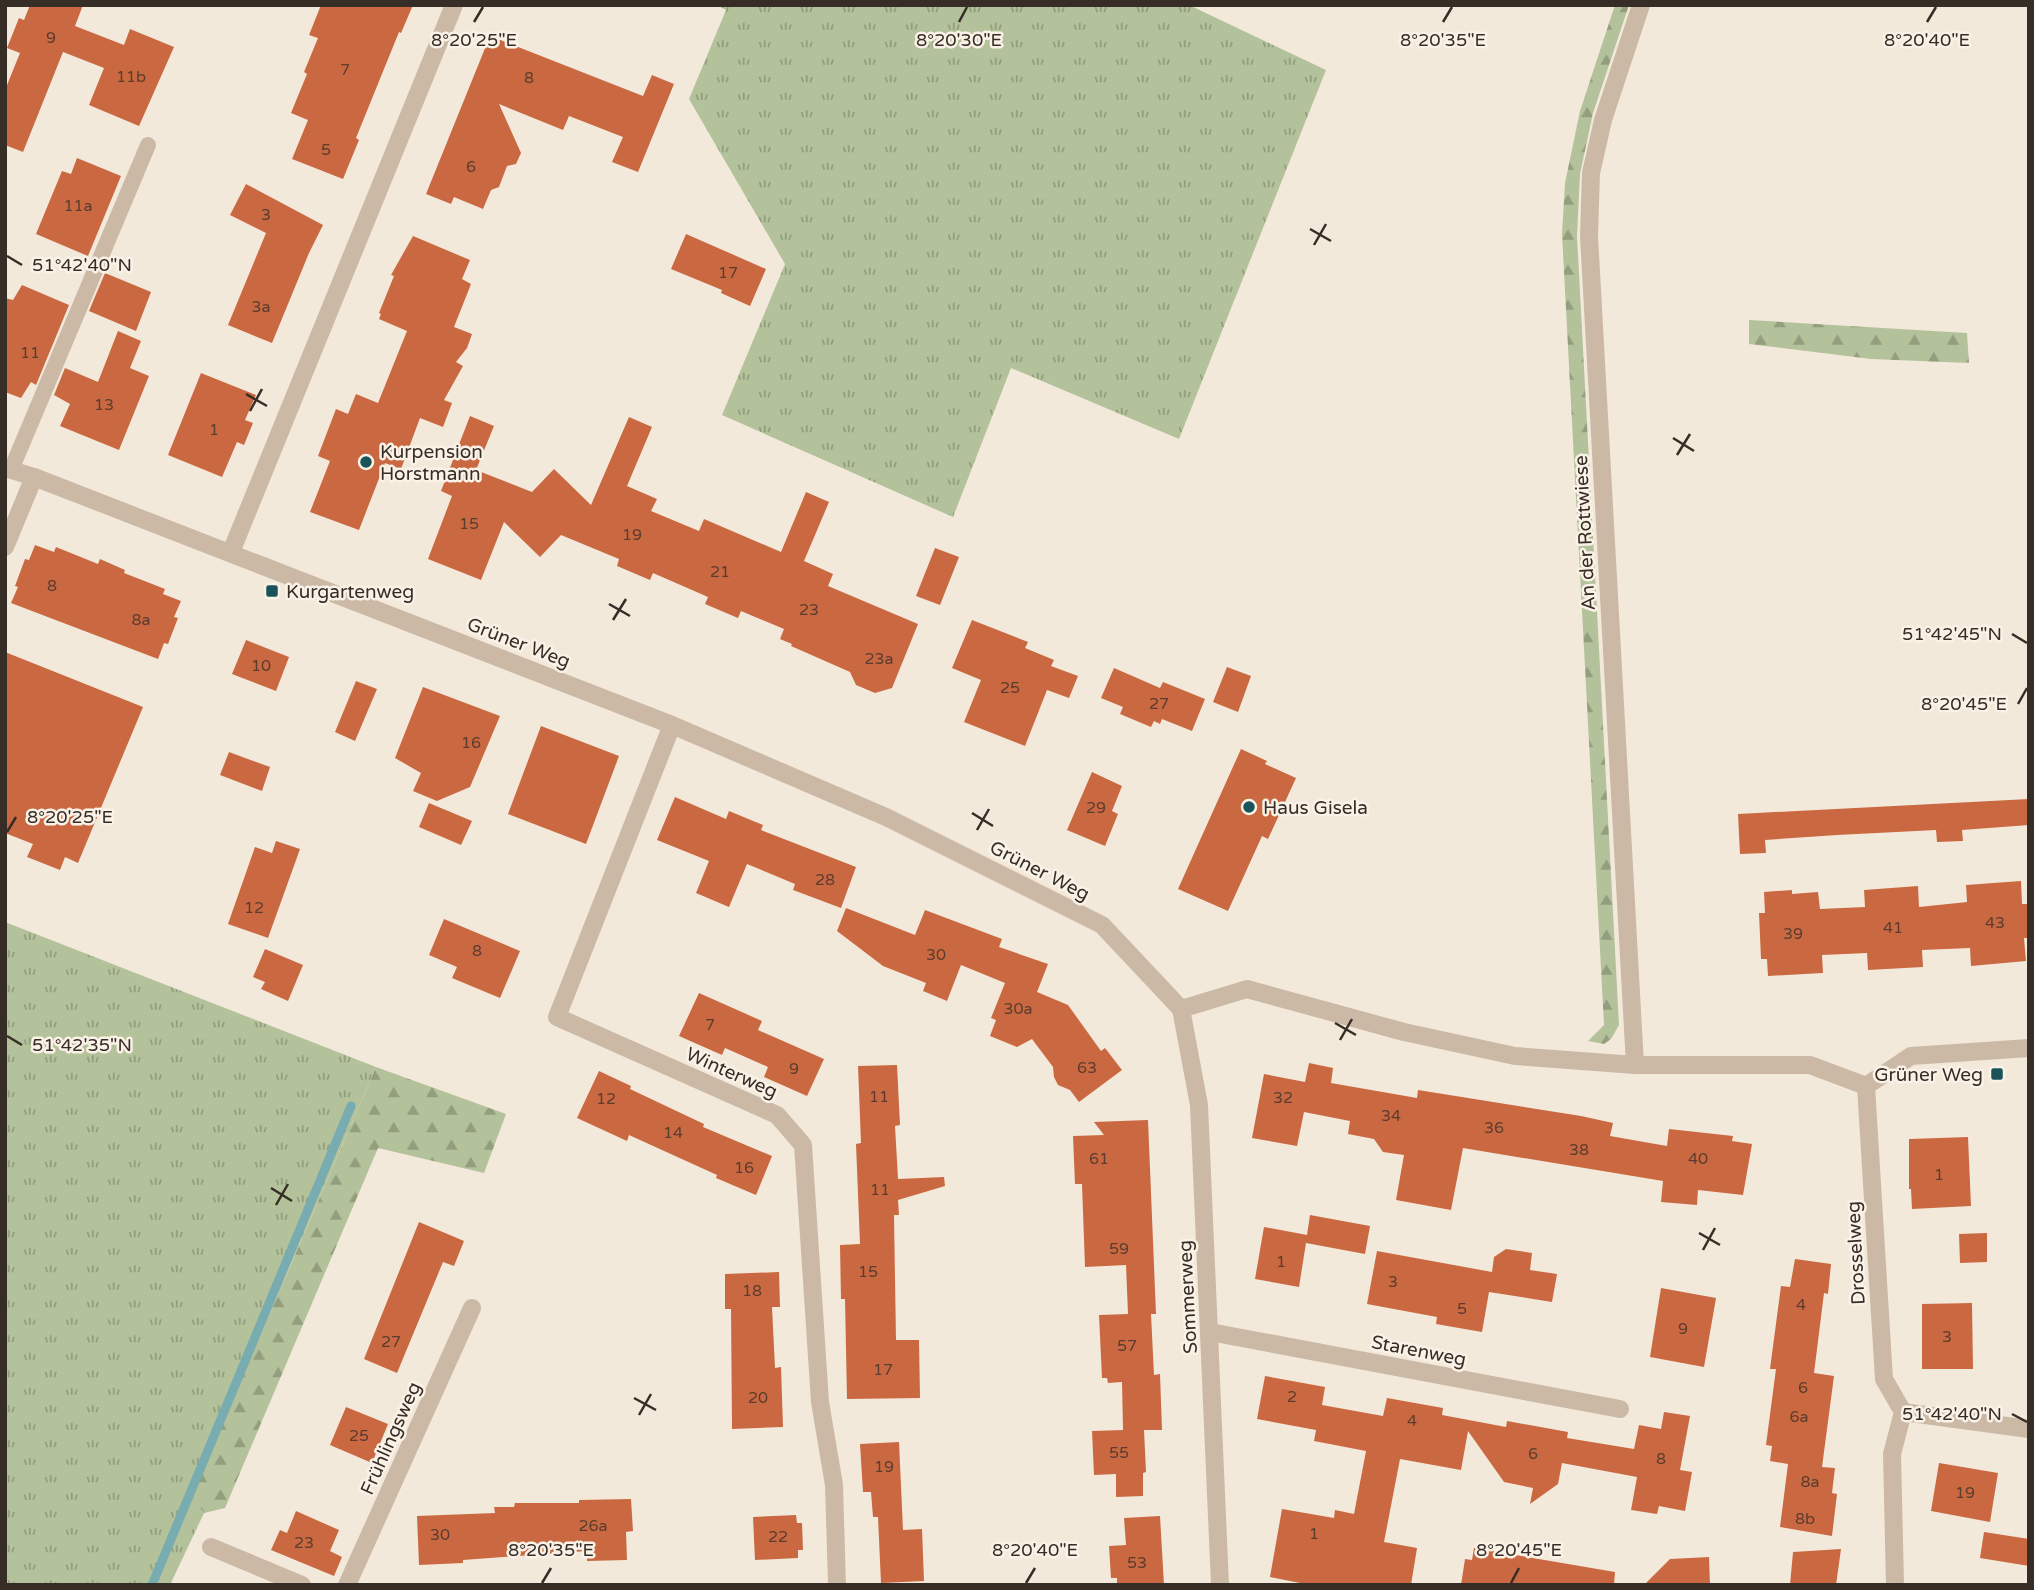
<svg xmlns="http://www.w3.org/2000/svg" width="2034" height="1590" font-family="'Varela Round',sans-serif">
	<defs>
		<pattern id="grass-tufts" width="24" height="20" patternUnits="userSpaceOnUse" patternTransform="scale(1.75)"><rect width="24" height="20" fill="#b3c29a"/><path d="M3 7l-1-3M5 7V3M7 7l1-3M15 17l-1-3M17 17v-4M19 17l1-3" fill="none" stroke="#929e7e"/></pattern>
		<pattern id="forest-firs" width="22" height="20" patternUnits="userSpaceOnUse" patternTransform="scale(1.75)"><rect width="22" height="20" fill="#b3c29a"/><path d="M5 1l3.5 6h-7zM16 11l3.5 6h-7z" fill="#929e7e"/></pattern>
	</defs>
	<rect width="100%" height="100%" fill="#f3e9db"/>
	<g fill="url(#grass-tufts)">
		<polygon points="717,5 1189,5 1326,70 1179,439 1011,368 953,517 722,415 785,264 689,99 726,10"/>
		<polygon points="5,922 376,1067 191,1495 204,1513 170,1585 5,1585"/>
	</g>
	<g fill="url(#forest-firs)">
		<polygon points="1615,5 1629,5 1593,113 1580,174 1577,236 1619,1025 1611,1039 1604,1044 1588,1041 1604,1025 1562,234 1565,183 1580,111"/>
		<polygon points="1749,320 1967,333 1969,363 1871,359 1749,344"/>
		<polygon points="376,1067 506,1114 484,1173 378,1148 225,1508 204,1513 191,1496"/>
	</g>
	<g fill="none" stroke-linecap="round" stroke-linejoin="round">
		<polyline stroke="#79acb1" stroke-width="9" points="152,1585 351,1106"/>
	</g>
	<g fill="#ca6941">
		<polygon points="30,5 83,5 75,26 124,45 130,29 174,47 139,126 89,105 104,68 63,52 23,152 5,145 5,90 20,53 7,48 19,18 24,20"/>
		<polygon points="321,5 413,5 401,33 399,32 356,138 359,140 343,179 292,159 308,120 291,113 307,74 304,72 318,38 309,35"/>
		<polygon points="490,36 643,96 652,75 674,84 638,172 612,162 623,137 569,116 563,130 499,104 521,153 516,164 507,166 499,187 491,190 483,209 454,197 451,204 426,194"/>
		<polygon points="77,158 121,176 88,256 36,234 62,171 71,174"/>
		<polygon points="246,184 323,225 309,253 272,343 228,325 266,233 230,215"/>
		<polygon points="686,234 766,269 750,306 721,293 722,290 671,269"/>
		<polygon points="413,236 470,260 462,279 471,284 454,327 472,334 467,348 456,362 463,366 444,400 452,403 443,427 420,418 401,469 385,463 359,530 310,512 330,461 318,456 336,409 348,414 356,394 378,403 407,331 379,319 381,314 379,313 394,276 391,275"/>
		<polygon points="105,273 151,292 136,331 89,311"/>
		<polygon points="22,285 69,305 36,385 31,382 21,398 5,392 5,298 13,300"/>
		<polygon points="118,331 141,341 130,368 149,376 119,450 60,426 70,404 54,395 65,368 98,382"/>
		<polygon points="201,373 256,395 245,420 253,423 244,445 237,442 222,477 168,455"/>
		<polygon points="470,416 494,426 476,470 532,492 554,469 591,505 629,417 652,427 627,486 657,499 651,511 699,531 704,519 781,552 806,492 829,502 804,561 833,574 828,586 918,624 892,688 875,693 856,685 850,672 791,646 792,644 780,639 784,629 741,611 738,618 705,604 708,597 653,573 650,580 617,566 619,559 561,535 540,557 504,522 481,580 428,559 452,496 441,491"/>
		<polygon points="35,545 54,552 56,547 98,564 100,559 125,570 124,573 165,589 163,594 181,601 174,617 178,618 168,644 164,643 158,659 11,603 18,587 15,586 25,559 29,560"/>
		<polygon points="935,548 959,557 940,605 916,596"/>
		<polygon points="972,620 1028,642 1025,648 1054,660 1051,666 1078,676 1069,698 1047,690 1025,746 964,722 981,680 952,668"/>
		<polygon points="246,640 289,657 276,691 232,674"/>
		<polygon points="5,652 143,707 78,863 65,857 60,870 27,857 33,844 5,833"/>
		<polygon points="1227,667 1251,676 1238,712 1213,702"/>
		<polygon points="1114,668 1160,688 1163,682 1205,699 1192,731 1162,719 1160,724 1154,721 1151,727 1120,714 1123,707 1101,698"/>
		<polygon points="356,681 377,689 355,741 335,732"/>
		<polygon points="423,687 500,716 470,787 437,801 413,791 421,773 395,758"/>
		<polygon points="541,726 619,756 586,844 508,814"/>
		<polygon points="1241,749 1267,761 1265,764 1296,778 1268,839 1262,836 1228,911 1178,889"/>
		<polygon points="229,752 270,767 262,791 220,775"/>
		<polygon points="1092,772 1122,786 1112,811 1118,814 1105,846 1067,830"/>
		<polygon points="675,797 726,819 729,811 763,825 761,830 856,867 841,908 793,890 795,884 747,864 729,907 696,893 709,861 657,840"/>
		<polygon points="2029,799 2029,825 1962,830 1963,841 1937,842 1936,830 1837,835 1765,840 1766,853 1740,854 1738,814"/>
		<polygon points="429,803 472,821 461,845 419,827"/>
		<polygon points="276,841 300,849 268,938 228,924 255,847 272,853"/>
		<polygon points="2021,881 2022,904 2029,904 2029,938 2024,938 2026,961 1971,966 1970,948 1922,950 1923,967 1868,970 1867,953 1822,955 1823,973 1768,976 1767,959 1761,959 1759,913 1765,913 1764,892 1792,890 1792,894 1818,892 1820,909 1865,907 1864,890 1918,886 1919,907 1967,902 1966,885"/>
		<polygon points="846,908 915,935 925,910 1002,939 999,947 1048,964 1037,992 1068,1005 1101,1051 1105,1048 1122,1070 1079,1102 1070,1090 1058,1085 1054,1077 1053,1067 1032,1039 1017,1047 990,1036 996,1020 991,1018 1005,983 961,965 947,1001 923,991 926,983 883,966 837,931"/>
		<polygon points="444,919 520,951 500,998 452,978 457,967 429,955"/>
		<polygon points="265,949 303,965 288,1001 261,989 265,982 253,977"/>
		<polygon points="699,993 762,1021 758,1030 824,1059 807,1096 764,1077 768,1067 725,1048 722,1055 679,1036"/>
		<polygon points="1309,1063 1333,1068 1331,1083 1417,1098 1418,1090 1581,1116 1613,1123 1610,1136 1667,1146 1669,1129 1733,1136 1732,1141 1752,1144 1743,1195 1698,1190 1697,1205 1661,1202 1663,1181 1463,1148 1451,1210 1396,1200 1404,1155 1383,1152 1374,1139 1348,1134 1350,1121 1304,1112 1297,1146 1252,1138 1264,1074 1305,1082"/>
		<polygon points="897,1065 900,1125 895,1126 898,1179 944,1177 945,1186 898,1200 899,1215 894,1215 896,1340 919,1340 920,1398 847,1399 845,1299 841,1299 840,1245 860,1244 856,1144 861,1143 858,1066"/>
		<polygon points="599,1071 631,1086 630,1089 704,1124 703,1127 772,1156 756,1195 716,1178 717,1175 629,1135 627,1141 577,1118"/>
		<polygon points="1148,1120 1156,1314 1151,1314 1154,1375 1160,1374 1162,1430 1144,1430 1146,1472 1143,1473 1143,1496 1116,1497 1116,1474 1094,1475 1092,1431 1123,1430 1122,1382 1108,1383 1107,1378 1102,1378 1099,1315 1128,1314 1126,1265 1085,1267 1082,1184 1075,1184 1073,1136 1104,1135 1094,1122"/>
		<polygon points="1968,1137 1971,1206 1912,1209 1911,1189 1909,1189 1909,1139"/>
		<polygon points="1310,1215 1370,1226 1365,1254 1306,1243 1299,1287 1255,1279 1264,1227 1307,1235"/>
		<polygon points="419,1222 464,1241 454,1266 443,1262 397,1373 364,1359"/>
		<polygon points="1987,1233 1987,1262 1960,1263 1959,1234"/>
		<polygon points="1506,1249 1532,1253 1530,1270 1557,1274 1552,1302 1489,1292 1482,1332 1436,1324 1437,1317 1367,1304 1377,1251 1492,1272 1494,1257"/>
		<polygon points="1795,1259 1831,1264 1828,1294 1824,1293 1814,1373 1834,1376 1822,1467 1835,1468 1832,1493 1837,1494 1832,1536 1780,1527 1788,1464 1770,1461 1772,1446 1766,1445 1776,1369 1770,1369 1781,1286 1790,1287"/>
		<polygon points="779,1272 780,1307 772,1307 775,1368 781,1367 783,1427 732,1429 731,1309 725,1309 725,1274"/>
		<polygon points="1661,1288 1716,1298 1704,1367 1650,1357"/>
		<polygon points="1972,1303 1973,1369 1922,1369 1922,1304"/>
		<polygon points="1265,1376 1325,1387 1322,1405 1383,1416 1387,1398 1443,1408 1442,1415 1506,1427 1507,1421 1568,1432 1567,1438 1634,1449 1639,1425 1661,1429 1664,1412 1690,1416 1680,1470 1692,1472 1685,1511 1659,1506 1657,1514 1631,1510 1637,1477 1562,1463 1558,1484 1530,1504 1533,1488 1504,1482 1468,1431 1461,1470 1400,1459 1384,1542 1417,1548 1411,1585 1310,1585 1270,1577 1282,1509 1334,1518 1335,1510 1354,1514 1366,1451 1314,1441 1316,1430 1257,1419"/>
		<polygon points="346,1407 388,1424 372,1463 330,1445"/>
		<polygon points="899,1442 903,1530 922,1529 924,1581 881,1583 878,1517 873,1517 871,1492 863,1492 860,1444"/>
		<polygon points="1939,1463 1998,1473 1990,1522 1931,1511"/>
		<polygon points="631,1499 633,1531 626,1532 627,1560 587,1561 587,1551 463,1560 463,1563 419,1565 417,1516 495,1513 494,1507 514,1507 515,1503 579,1503 579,1500"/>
		<polygon points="296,1511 339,1530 330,1551 342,1557 334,1576 271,1550 280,1530 287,1533"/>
		<polygon points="796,1515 797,1523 802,1523 803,1550 798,1550 798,1558 755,1560 753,1517"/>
		<polygon points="1160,1516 1164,1585 1117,1585 1117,1578 1111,1578 1109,1546 1126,1545 1124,1518"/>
		<polygon points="1984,1532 2029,1539 2029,1566 1980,1558"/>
		<polygon points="1474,1548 1615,1572 1614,1585 1461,1585 1465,1559 1472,1560"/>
		<polygon points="1841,1549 1836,1585 1790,1585 1793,1552"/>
		<polygon points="1709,1557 1710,1585 1644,1585 1670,1559"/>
	</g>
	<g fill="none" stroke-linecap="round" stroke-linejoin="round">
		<polyline stroke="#cbb9a6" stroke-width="16" points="11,470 148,145"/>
		<g stroke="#cbb9a6" stroke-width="18">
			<polyline points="5,468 34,477 672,725 886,817 1102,925 1181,1009 1247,989 1404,1032 1515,1056 1635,1065 1810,1065 1866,1086 1911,1056 2029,1048"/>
			<polyline points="5,547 34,477"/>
			<polyline points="231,552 454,5"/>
			<polyline points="672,725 557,1017 777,1115 803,1145 820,1402 834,1485 837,1585"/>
			<polyline points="1181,1009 1199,1105 1220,1585"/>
			<polyline points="1635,1065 1589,236 1591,173 1603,120 1641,5"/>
			<polyline points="1866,1086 1884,1379 1903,1412 1892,1454 1895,1585"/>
			<polyline points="1210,1332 1620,1409"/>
			<polyline points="1903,1412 2029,1429"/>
			<polyline points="211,1547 302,1585"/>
			<polyline points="347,1585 472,1308"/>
		</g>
	</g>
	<path fill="none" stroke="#372d27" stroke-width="2.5" d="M 474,22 L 483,7M 959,22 L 967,7M 1443,22 L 1452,7M 1927,22 L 1936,7M 1310,229 L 1331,241M 1314,245 L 1326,224M 7,256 L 22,265M 246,394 L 267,406M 250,411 L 262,389M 1673,438 L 1694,451M 1677,455 L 1690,434M 609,604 L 630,616M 613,620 L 626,599M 2012,634 L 2027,643M 2018,704 L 2027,688M 972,813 L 993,826M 977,830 L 989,809M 7,832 L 16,817M 1335,1023 L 1356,1035M 7,1036 L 22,1045M 1340,1040 L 1352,1019M 271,1188 L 292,1201M 276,1205 L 288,1184M 1699,1233 L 1720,1245M 1703,1250 L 1715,1228M 634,1398 L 656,1410M 2012,1414 L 2027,1422M 639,1415 L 651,1394M 542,1583 L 551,1568M 1026,1583 L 1035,1568M 1511,1583 L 1519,1568"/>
	<g fill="#1b535a" stroke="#faf2e7" stroke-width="2.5">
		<circle cx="366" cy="462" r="7"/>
		<rect x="265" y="584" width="14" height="14" rx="3.5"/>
		<circle cx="1249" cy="807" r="7"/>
		<rect x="1990" y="1067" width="14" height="14" rx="3.5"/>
	</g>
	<g text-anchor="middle" stroke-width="5" stroke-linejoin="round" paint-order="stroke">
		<g font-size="16" fill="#5c3c2e">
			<text x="51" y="43">9</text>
			<text x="345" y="75">7</text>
			<text x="131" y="82">11b</text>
			<text x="529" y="83">8</text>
			<text x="326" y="155">5</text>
			<text x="471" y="172">6</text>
			<text x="78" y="211">11a</text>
			<text x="266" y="220">3</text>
			<text x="728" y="278">17</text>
			<text x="261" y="312">3a</text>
			<text x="30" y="358">11</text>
			<text x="104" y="410">13</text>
			<text x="214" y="435">1</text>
			<text x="469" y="529">15</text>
			<text x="632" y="540">19</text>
			<text x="720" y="577">21</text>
			<text x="52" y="591">8</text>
			<text x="809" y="615">23</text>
			<text x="141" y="625">8a</text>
			<text x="879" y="664">23a</text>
			<text x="261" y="671">10</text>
			<text x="1010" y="693">25</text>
			<text x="1159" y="709">27</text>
			<text x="471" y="748">16</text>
			<text x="1096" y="813">29</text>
			<text x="825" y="885">28</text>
			<text x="254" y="913">12</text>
			<text x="1995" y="928">43</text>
			<text x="1893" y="933">41</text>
			<text x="1793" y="939">39</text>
			<text x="477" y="956">8</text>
			<text x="936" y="960">30</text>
			<text x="1018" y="1014">30a</text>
			<text x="710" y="1030">7</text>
			<text x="1087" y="1073">63</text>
			<text x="794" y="1074">9</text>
			<text x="879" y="1102">11</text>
			<text x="1283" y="1103">32</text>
			<text x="606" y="1104">12</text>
			<text x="1391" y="1121">34</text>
			<text x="1494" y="1133">36</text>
			<text x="673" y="1138">14</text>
			<text x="1579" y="1155">38</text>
			<text x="1099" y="1164">61</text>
			<text x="1698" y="1164">40</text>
			<text x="744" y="1173">16</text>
			<text x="1939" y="1180">1</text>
			<text x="880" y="1195">11</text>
			<text x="1119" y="1254">59</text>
			<text x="1281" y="1267">1</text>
			<text x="868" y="1277">15</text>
			<text x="1393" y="1287">3</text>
			<text x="752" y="1296">18</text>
			<text x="1801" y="1310">4</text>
			<text x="1462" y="1314">5</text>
			<text x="1683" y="1334">9</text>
			<text x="1947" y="1342">3</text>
			<text x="391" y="1347">27</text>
			<text x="1127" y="1351">57</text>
			<text x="883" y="1375">17</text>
			<text x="1803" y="1393">6</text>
			<text x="1292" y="1402">2</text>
			<text x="758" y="1403">20</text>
			<text x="1799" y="1422">6a</text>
			<text x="1412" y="1426">4</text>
			<text x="359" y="1441">25</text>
			<text x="1119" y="1458">55</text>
			<text x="1533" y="1459">6</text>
			<text x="1661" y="1464">8</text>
			<text x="884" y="1472">19</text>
			<text x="1810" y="1487">8a</text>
			<text x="1965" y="1498">19</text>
			<text x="1805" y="1524">8b</text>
			<text x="593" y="1531">26a</text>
			<text x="1314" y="1539">1</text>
			<text x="440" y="1540">30</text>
			<text x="778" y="1542">22</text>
			<text x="304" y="1548">23</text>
			<text x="1137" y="1568">53</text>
		</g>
		<g font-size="19" fill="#372d27" stroke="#faf2e7" text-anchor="start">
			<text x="380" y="458">Kurpension<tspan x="380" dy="22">Horstmann</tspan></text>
			<text x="286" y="598">Kurgartenweg</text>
			<text x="1263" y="814">Haus Gisela</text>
			<text x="1983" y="1081" text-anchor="end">Grüner Weg</text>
		</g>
		<g font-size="19" fill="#372d27" stroke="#faf2e7">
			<text transform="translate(1584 533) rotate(-93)" y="7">An der Rottwiese</text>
			<text transform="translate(519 642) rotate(21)" y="7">Grüner Weg</text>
			<text transform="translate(1040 870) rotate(27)" y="7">Grüner Weg</text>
			<text transform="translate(732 1072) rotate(24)" y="7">Winterweg</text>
			<text transform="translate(1855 1253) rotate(-93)" y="7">Drosselweg</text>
			<text transform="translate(1187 1297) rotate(-93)" y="7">Sommerweg</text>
			<text transform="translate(1419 1350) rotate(11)" y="7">Starenweg</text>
			<text transform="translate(390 1438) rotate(-66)" y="7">Frühlingsweg</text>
		</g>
	</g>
	<g font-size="18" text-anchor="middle" fill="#372d27" stroke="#faf2e7" stroke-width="5" stroke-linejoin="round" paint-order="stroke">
		<text x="474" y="46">8°20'25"E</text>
		<text x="959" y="46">8°20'30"E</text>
		<text x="1443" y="46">8°20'35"E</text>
		<text x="1927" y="46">8°20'40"E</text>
		<text x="82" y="271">51°42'40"N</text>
		<text x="1952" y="640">51°42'45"N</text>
		<text x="1964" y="710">8°20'45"E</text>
		<text x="70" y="823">8°20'25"E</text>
		<text x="82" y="1051">51°42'35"N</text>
		<text x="1952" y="1420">51°42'40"N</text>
		<text x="551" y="1556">8°20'35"E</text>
		<text x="1035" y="1556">8°20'40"E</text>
		<text x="1519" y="1556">8°20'45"E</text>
	</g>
	<rect width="2034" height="1590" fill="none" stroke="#372d27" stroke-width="14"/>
</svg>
